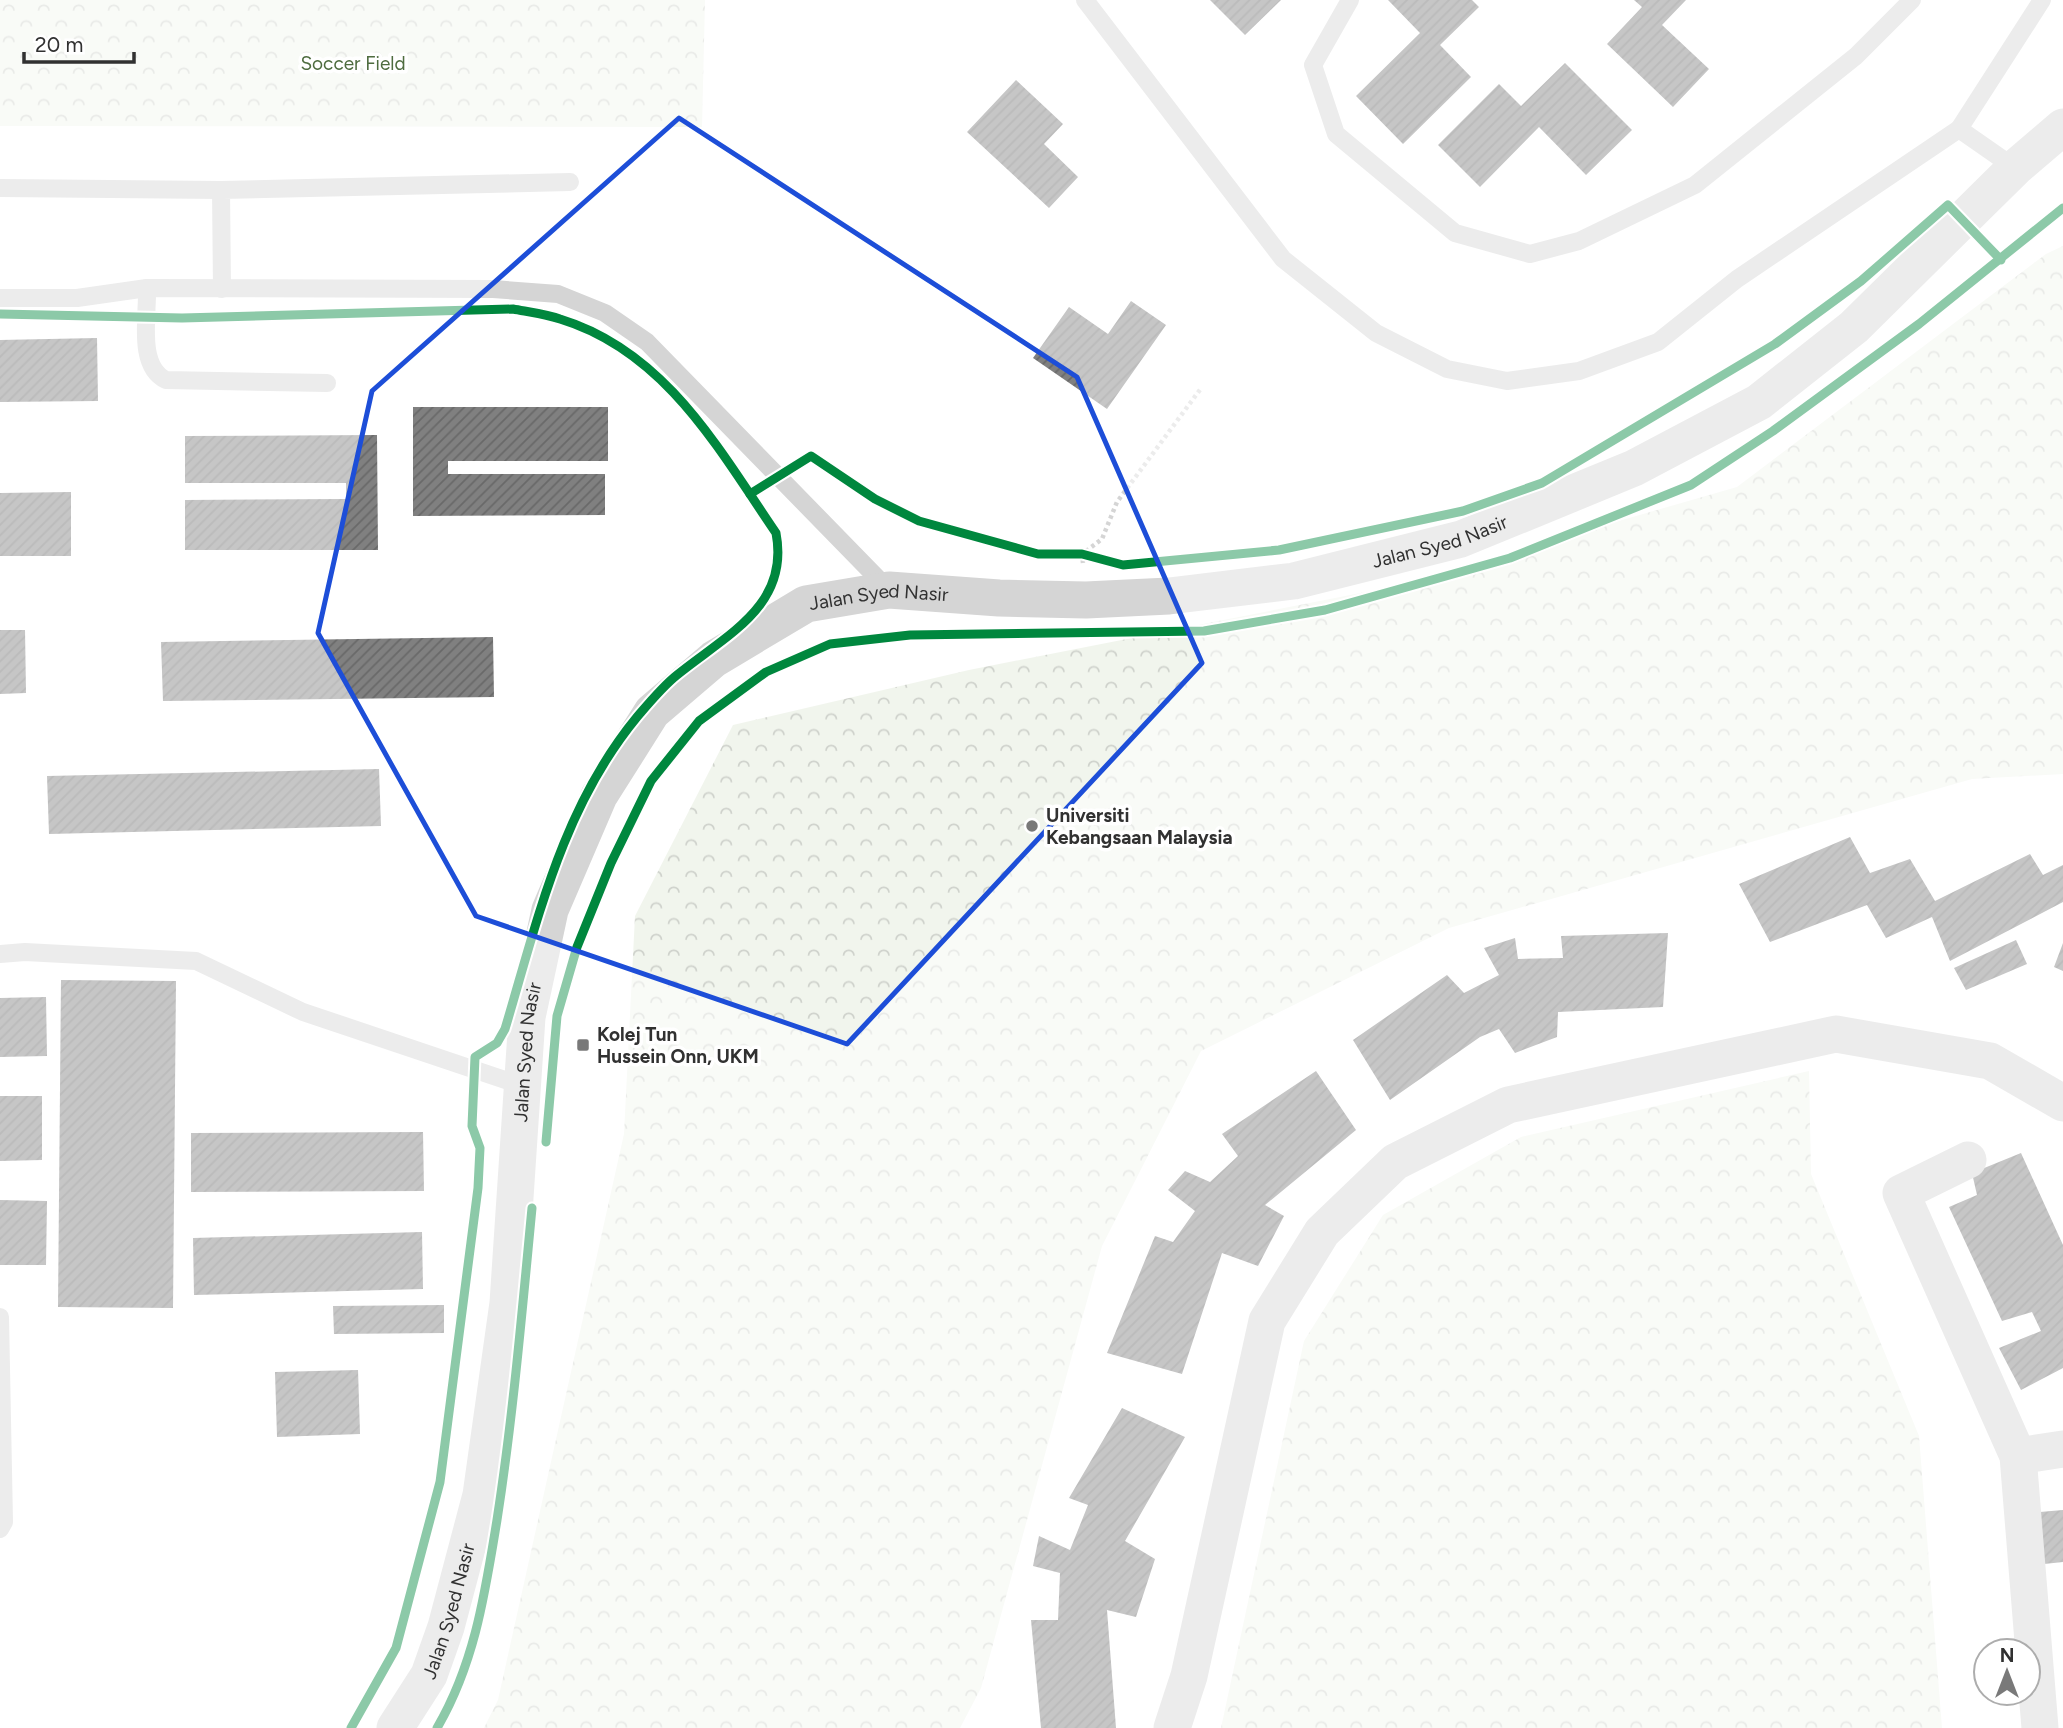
<svg xmlns="http://www.w3.org/2000/svg" width="2063" height="1728" font-family="Figtree,sans-serif">
	<defs>
		<pattern id="forest-crowns" width="20" height="18" patternUnits="userSpaceOnUse" patternTransform="scale(1.75)"><rect width="20" height="18" fill="#f1f5ed"/><path d="M2 6a3 3 0 1 1 6 0M12 15a3 3 0 1 1 6 0" fill="none" stroke="#cfd2cc"/></pattern>
		<pattern id="building-hatch" width="6" height="6" patternUnits="userSpaceOnUse" patternTransform="scale(1.75)"><rect width="6" height="6" fill="#808080"/><path d="M-1 1l2-2M0 6l6-6M5 7l2-2" fill="none" stroke="#696969"/></pattern>
	</defs>
	<rect width="100%" height="100%" fill="#fff"/>
	<g fill="url(#forest-crowns)">
		<polygon points="0,0 705,0 702,127 0,126"/>
		<polygon points="2063,246 2063,774 1972,779 1449,928 1201,1051 1102,1246 981,1688 960,1728 484,1728 498,1700 624,1134 635,916 733,725 969,670 1386,588 1737,487 2046,254"/>
		<polygon points="1809,1071 1811,1174 1919,1436 1942,1728 1221,1728 1304,1341 1383,1215 1521,1137"/>
	</g>
	<g fill="url(#building-hatch)">
		<polygon points="1210,0 1281,0 1245,35"/>
		<polygon points="1388,0 1472,0 1479,7 1440,45 1471,77 1403,144 1356,96 1420,33"/>
		<polygon points="1634,0 1686,0 1662,25 1709,69 1673,107 1607,44 1642,7"/>
		<polygon points="1565,63 1632,130 1586,175 1539,127 1480,187 1438,145 1499,84 1521,106"/>
		<polygon points="1016,80 1063,124 1044,144 1078,177 1049,208 967,132"/>
		<polygon points="1131,301 1166,325 1107,409 1033,358 1069,307 1108,334"/>
		<polygon points="97,338 98,401 0,402 0,340"/>
		<polygon points="413,407 608,407 608,461 448,461 448,474 605,474 605,515 413,516"/>
		<polygon points="377,435 378,550 185,550 185,500 346,499 346,483 185,483 185,436"/>
		<polygon points="71,492 71,556 0,556 0,493"/>
		<polygon points="0,630 25,630 26,693 0,694"/>
		<polygon points="493,637 494,697 163,701 161,642"/>
		<polygon points="379,769 381,826 49,834 47,776"/>
		<polygon points="1850,837 1870,873 1910,859 1935,901 2030,854 2043,875 2063,865 2063,902 1950,961 1932,917 1886,938 1867,905 1770,942 1739,884"/>
		<polygon points="1668,933 1663,1007 1558,1012 1557,1037 1515,1053 1499,1029 1480,1037 1390,1100 1353,1040 1447,975 1464,993 1499,975 1484,948 1515,938 1518,959 1563,958 1561,936"/>
		<polygon points="2016,940 2027,964 1966,990 1954,968"/>
		<polygon points="2063,943 2063,971 2054,967"/>
		<polygon points="61,980 176,981 173,1308 58,1307"/>
		<polygon points="46,997 47,1056 0,1057 0,998"/>
		<polygon points="1316,1071 1356,1130 1265,1205 1284,1216 1258,1266 1222,1253 1182,1374 1107,1353 1155,1236 1173,1242 1195,1211 1168,1190 1185,1171 1210,1182 1238,1156 1222,1134"/>
		<polygon points="0,1096 42,1096 42,1160 0,1161"/>
		<polygon points="423,1132 424,1191 191,1192 191,1133"/>
		<polygon points="2021,1153 2063,1245 2063,1368 2021,1390 1999,1348 2041,1331 2032,1312 2002,1321 1949,1207 1977,1195 1972,1173"/>
		<polygon points="0,1200 47,1201 46,1265 0,1265"/>
		<polygon points="422,1232 423,1289 194,1295 193,1238"/>
		<polygon points="444,1305 444,1333 334,1334 333,1306"/>
		<polygon points="358,1370 360,1434 277,1437 275,1372"/>
		<polygon points="1122,1408 1185,1437 1125,1541 1155,1559 1136,1617 1107,1610 1116,1728 1041,1728 1031,1620 1058,1620 1060,1573 1033,1566 1039,1536 1070,1550 1088,1505 1069,1498"/>
		<polygon points="2063,1510 2063,1562 2044,1564 2040,1512"/>
	</g>
	<g fill="none" stroke-linecap="round" stroke-linejoin="round">
		<polyline stroke="#d5d5d5" stroke-width="4.5" stroke-dasharray="3.5 3.5" stroke-linecap="butt" points="1083,563 1082,554 1102,539 1117,502 1202,387"/>
		<g stroke="#d5d5d5" stroke-width="18">
			<polyline points="1085,0 1283,259 1376,333 1447,369 1507,381 1579,371 1658,342 1737,279 1959,129"/>
			<polyline points="1350,0 1313,65 1336,134 1455,233 1530,254 1579,241 1695,185 1856,56 1912,0"/>
			<polyline points="2015,168 1959,129 2042,0"/>
			<polyline points="0,188 221,190"/>
			<path d="M 147,288 C 148,316 137,366 166,380 L 327,383"/>
			<polyline points="222,289 221,190 570,182"/>
			<polyline points="0,298 77,298 147,288 493,289 558,294 605,313 647,342 889,590"/>
			<polyline points="0,954 25,952 196,961 303,1012 523,1086"/>
			<polyline points="0,1317 4,1522 0,1529"/>
		</g>
		<g stroke="#d5d5d5" stroke-width="37">
			<polyline points="1968,1160 1901,1193 2018,1456 2040,1728"/>
			<polyline points="2018,1456 2063,1449"/>
			<path id="s1" d="M 395,1728 L 429,1675 L 446,1627 L 481,1495 L 508,1303 L 527,1017 L 550,910 L 599,796 L 652,712 L 714,659 L 806,604 L 889,590 L 999,598 L 1086,600 L 1169,596 L 1294,581 L 1461,539 L 1634,468 L 1759,402 L 1854,327 L 2015,168 L 2063,127"/>
			<polyline points="1172,1728 1189,1676 1267,1321 1322,1232 1395,1162 1508,1105 1836,1034 1990,1061 2063,1103"/>
		</g>
		<defs>
			<g id="cycleway">
				<path d="M 0,314 L 182,318 L 513,309 C 529,312 545,314 560,319 C 665,351 718,448 776,533 C 790,606 726,635 677,675 C 663,686 649,703 637,717 C 562,808 538,919 505,1029 L 497,1043 L 475,1057 L 472,1126 L 480,1148 L 478,1188 L 440,1482 L 396,1648 L 351,1728"/>
				<polyline points="750,494 811,456 875,499 919,521 1038,554 1082,554 1123,565 1279,550 1463,511 1542,483 1775,344 1861,281 1948,205 2001,260"/>
				<polyline points="546,1142 557,1016 577,947 611,863 651,781 699,721 766,672 830,644 910,635 1204,631 1325,610 1510,558 1691,485 1773,431 1919,324 2063,208"/>
				<path d="M 437,1728 C 475,1663 485,1593 497,1520 C 513,1417 522,1312 532,1208"/>
			</g>
		</defs>
		<use href="#cycleway" stroke="#fff" stroke-width="13"/>
		<use href="#cycleway" stroke="#00873e" stroke-width="9"/>
	</g>
	<path d="M0 0H2063V1728H0ZM 679,118 L 1077,377 L 1202,663 L 847,1044 L 476,916 L 318,633 L 372,391 Z" fill="#fff" fill-opacity=".55" fill-rule="evenodd"/>
	<path fill="none" stroke="#1d4ed8" stroke-width="5" stroke-linejoin="round" d="M 679,118 L 1077,377 L 1202,663 L 847,1044 L 476,916 L 318,633 L 372,391 Z"/>
	<g fill="#797979" stroke="#fff" stroke-width="2.5">
		<circle cx="1032" cy="826" r="7"/>
		<rect x="576" y="1038" width="14" height="14" rx="3.5"/>
	</g>
	<g text-anchor="middle" stroke-width="7" stroke-linejoin="round" paint-order="stroke">
		<g font-size="19" fill="#4e6c3f" stroke="#fff">
			<text x="353" y="70">Soccer Field</text>
		</g>
		<g font-size="19" fill="#313131" stroke="#fff">
			<text dy="7" stroke="none"><textPath href="#s1" startOffset="1894">Jalan Syed Nasir</textPath></text>
			<text dy="7" stroke="none"><textPath href="#s1" startOffset="1326">Jalan Syed Nasir</textPath></text>
			<text dy="7" stroke="none"><textPath href="#s1" startOffset="696">Jalan Syed Nasir</textPath></text>
			<text dy="7" stroke="none"><textPath href="#s1" startOffset="130">Jalan Syed Nasir</textPath></text>
		</g>
		<g font-size="19" font-weight="bold" fill="#313131" stroke="#fff" text-anchor="start">
			<text x="1046" y="822">Universiti<tspan x="1046" dy="22">Kebangsaan Malaysia</tspan></text>
			<text x="597" y="1041">Kolej Tun<tspan x="597" dy="22">Hussein Onn, UKM</tspan></text>
		</g>
	</g>
	<g transform="translate(2007 1672)"><circle r="33" fill="#ffffff" stroke="#adadad" stroke-width="2"/>
	<path d="M0-5L12 26L0 18L-12 26Z" fill="#797979"/>
	<text y="-10" font-size="19" font-weight="bold" text-anchor="middle" fill="#313131">N</text>
	</g>
	<path d="M24 52v10h110v-10" fill="none" stroke="#313131" stroke-width="3.5"/>
	<text x="35" y="52" font-size="21" fill="#313131" stroke="#ffffff" stroke-width="5" paint-order="stroke">20 m</text>
</svg>
